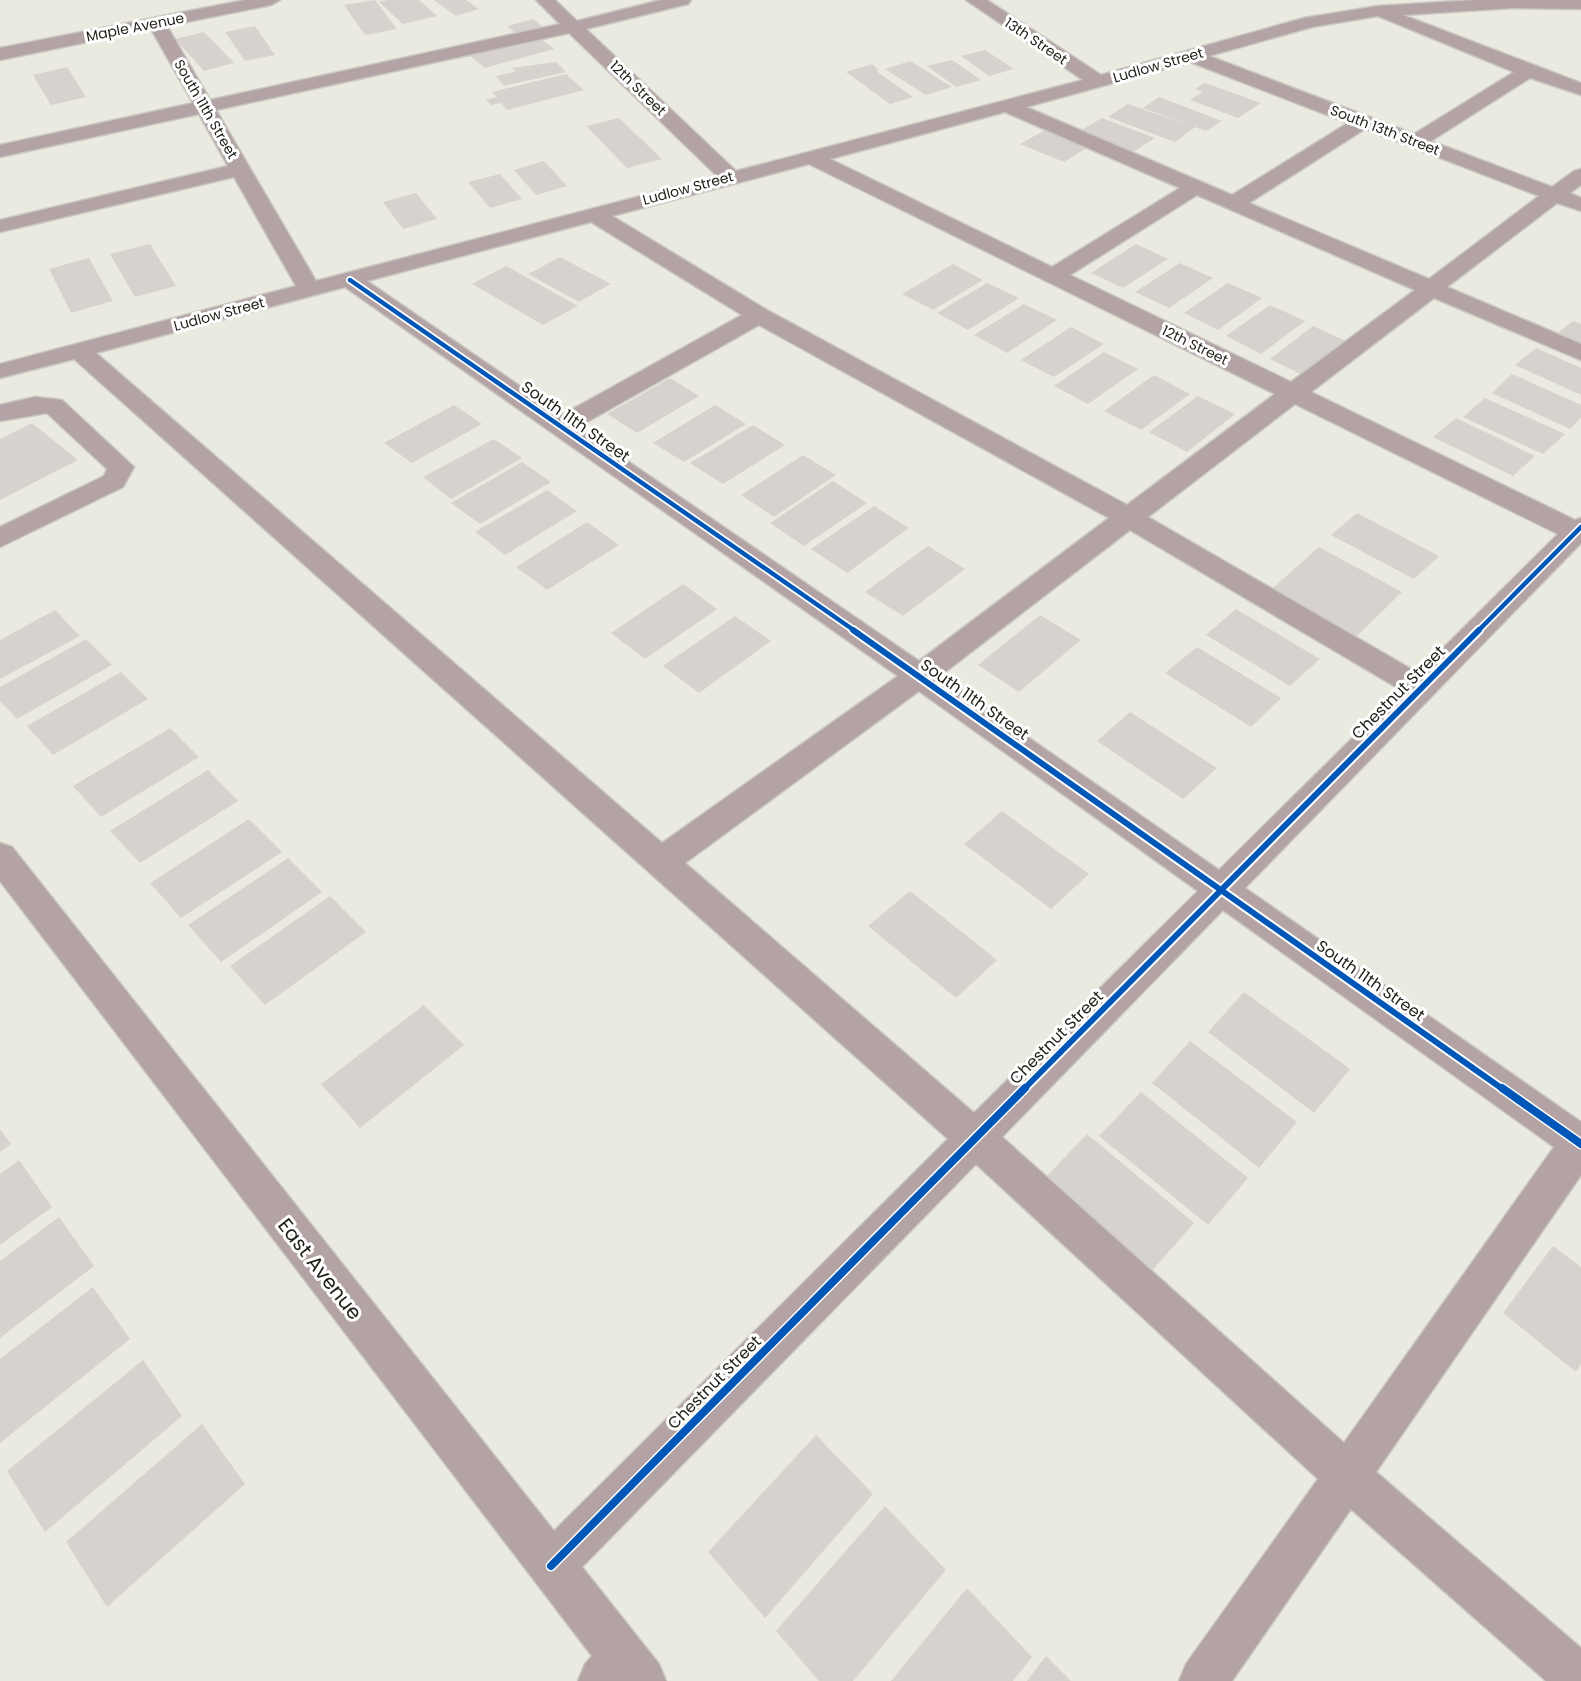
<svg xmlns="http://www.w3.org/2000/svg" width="1581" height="1681" font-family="Poppins,sans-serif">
	<rect width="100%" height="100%" fill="#ebeae0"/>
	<g fill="#d7d2cd">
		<polygon points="375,0 397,29 365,35 344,5"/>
		<polygon points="387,0 419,0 437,16 403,24 379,2"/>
		<polygon points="434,0 466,0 479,9 456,16"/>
		<polygon points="534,19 544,28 518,35 507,26"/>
		<polygon points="255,26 275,55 245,61 225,32"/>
		<polygon points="204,32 234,63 204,71 175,39"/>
		<polygon points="539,37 554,49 485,68 470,56"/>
		<polygon points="985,50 1014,69 989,76 961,56"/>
		<polygon points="952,60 981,80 956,87 927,66"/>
		<polygon points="910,61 952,87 926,95 885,69"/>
		<polygon points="556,62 566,72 504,86 496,76 515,72 512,68"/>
		<polygon points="872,64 879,70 876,71 913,97 890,104 846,72"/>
		<polygon points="67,67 86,97 51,105 33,75"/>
		<polygon points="566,74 584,90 507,110 501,103 491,105 486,100 497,97 492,92"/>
		<polygon points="1205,83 1261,103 1238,118 1190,100 1203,92 1195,89"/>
		<polygon points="1159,97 1222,121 1206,131 1195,127 1175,142 1108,117 1128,104 1193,127 1143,108"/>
		<polygon points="619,118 662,159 627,168 586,126"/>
		<polygon points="1102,118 1155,138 1133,152 1080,131"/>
		<polygon points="1047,129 1090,146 1064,162 1020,144"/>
		<polygon points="544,161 567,186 536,195 514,170"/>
		<polygon points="500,174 522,199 490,208 468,182"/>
		<polygon points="416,193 437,219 403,229 383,202"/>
		<polygon points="150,244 176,286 135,297 110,254"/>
		<polygon points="1136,244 1168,259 1123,288 1091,273"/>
		<polygon points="560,257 611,284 579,302 528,274"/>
		<polygon points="89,258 113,301 71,313 49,269"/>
		<polygon points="1180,263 1213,278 1169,308 1135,292"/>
		<polygon points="953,264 983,280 933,310 902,294"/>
		<polygon points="506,266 578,306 543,325 472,284"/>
		<polygon points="987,283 1019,298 968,330 937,313"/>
		<polygon points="1228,283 1262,298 1218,330 1184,313"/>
		<polygon points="1024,304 1057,320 1007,353 974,335"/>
		<polygon points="1270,305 1305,321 1261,354 1226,336"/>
		<polygon points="1573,321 1581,324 1581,349 1553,337"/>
		<polygon points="1313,326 1350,343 1307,377 1270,359"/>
		<polygon points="1071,327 1104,344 1054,377 1021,360"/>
		<polygon points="1536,348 1581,368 1581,395 1515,365"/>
		<polygon points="1104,352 1138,369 1088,404 1054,386"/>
		<polygon points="1512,374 1581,405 1581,418 1570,429 1492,393"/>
		<polygon points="1154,375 1190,394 1141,430 1104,411"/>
		<polygon points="670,378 699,396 637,433 607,414"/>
		<polygon points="1198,396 1235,414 1187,452 1149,432"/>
		<polygon points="1485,398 1565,434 1543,454 1463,417"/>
		<polygon points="454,405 482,424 412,463 384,443"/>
		<polygon points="715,405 746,424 684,462 653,443"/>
		<polygon points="1456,418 1535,456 1513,476 1433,437"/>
		<polygon points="32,423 78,460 0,500 0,439"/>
		<polygon points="753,425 785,445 723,484 690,463"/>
		<polygon points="494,439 522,458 451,499 423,477"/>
		<polygon points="803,455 836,475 774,517 741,495"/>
		<polygon points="522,462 551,482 480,524 451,503"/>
		<polygon points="833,481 867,503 804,546 770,523"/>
		<polygon points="547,490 577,511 505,555 475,532"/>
		<polygon points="874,506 909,528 847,573 811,549"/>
		<polygon points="1357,513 1439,556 1414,579 1331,535"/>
		<polygon points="587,522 619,545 547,590 516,567"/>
		<polygon points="928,546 965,569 903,616 865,592"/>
		<polygon points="1319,547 1402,592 1350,643 1265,595"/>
		<polygon points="683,584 717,609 645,659 611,633"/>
		<polygon points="1236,609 1320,659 1290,686 1206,635"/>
		<polygon points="55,610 80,636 0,679 0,640"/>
		<polygon points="1040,615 1081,640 1019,692 978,665"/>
		<polygon points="735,616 771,641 699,693 663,666"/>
		<polygon points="86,639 112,665 17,719 0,701 0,687"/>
		<polygon points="1197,647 1281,698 1251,727 1165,673"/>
		<polygon points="121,672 148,699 53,755 27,726"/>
		<polygon points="1130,712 1217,768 1183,799 1097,741"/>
		<polygon points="170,728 199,757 101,817 73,786"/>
		<polygon points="208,770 238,801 140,863 110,831"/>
		<polygon points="1002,811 1089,874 1051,909 964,844"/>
		<polygon points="249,819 282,852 181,918 150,883"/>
		<polygon points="288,858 322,892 221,962 188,925"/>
		<polygon points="910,891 997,960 956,998 868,926"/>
		<polygon points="330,896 366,932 265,1005 230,966"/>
		<polygon points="1244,992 1350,1069 1314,1113 1208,1032"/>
		<polygon points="424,1005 464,1045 360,1128 321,1084"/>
		<polygon points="1190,1041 1297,1122 1259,1168 1152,1083"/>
		<polygon points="1141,1092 1248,1178 1208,1225 1099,1136"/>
		<polygon points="0,1129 11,1144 0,1152"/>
		<polygon points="1087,1134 1194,1223 1151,1272 1044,1179"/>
		<polygon points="19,1160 52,1207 0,1245 0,1174"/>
		<polygon points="59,1217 94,1266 0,1338 0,1261"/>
		<polygon points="1553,1246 1581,1267 1581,1364 1576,1372 1503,1313"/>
		<polygon points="93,1287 130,1339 0,1443 0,1359"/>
		<polygon points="143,1360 182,1416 45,1532 7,1471"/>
		<polygon points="202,1424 245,1484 107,1607 66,1542"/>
		<polygon points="816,1435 873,1494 765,1618 708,1552"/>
		<polygon points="885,1506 946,1570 853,1681 819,1681 776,1631"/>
		<polygon points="967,1588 1032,1657 1013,1681 891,1681"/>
		<polygon points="1046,1656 1071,1681 1027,1681"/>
	</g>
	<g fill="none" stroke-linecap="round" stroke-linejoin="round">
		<defs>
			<g id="minor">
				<path d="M 245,0 L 280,0 L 271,5 L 167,26 L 210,100 L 560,24 L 536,0 L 555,0 L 577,21 L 661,0 L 691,0 L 688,4 L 586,29 L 736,171 L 1083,80 L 966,0 L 987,0 L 1101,75 L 1304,18 L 1378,6 L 1475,0 L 1581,0 L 1581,9 L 1513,8 L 1403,15 L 1581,83 L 1581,95 L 1530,78 L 1431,141 L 1552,187 L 1574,171 L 1581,169 L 1581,185 L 1570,193 L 1581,198 L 1581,211 L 1557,203 L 1447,287 L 1581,344 L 1581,360 L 1434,298 L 1311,392 L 1575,520 L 1581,518 L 1581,543 L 1245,888 L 1581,1122 L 1581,1175 L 1376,1472 L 1581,1648 L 1581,1681 L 1546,1681 L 1351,1509 L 1232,1681 L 1179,1681 L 1186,1664 L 1318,1479 L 976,1164 L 582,1567 L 659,1664 L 666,1681 L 578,1681 L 585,1664 L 592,1656 L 0,881 L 0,843 L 12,847 L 554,1531 L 948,1139 L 74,359 L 0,378 L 0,364 L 296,286 L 234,177 L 0,232 L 0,220 L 228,166 L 199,114 L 0,157 L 0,145 L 193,103 L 151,29 L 0,60 L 0,48 ZM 1378,16 L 1514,72 L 1414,134 L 1209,56 L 1312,27 ZM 569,33 L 717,176 L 316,281 L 216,110 ZM 1190,62 L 1348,123 L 1232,195 L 1026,107 ZM 1005,112 L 1180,188 L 1052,267 L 830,159 ZM 1365,129 L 1539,196 L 1429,279 L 1249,203 ZM 809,164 L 1275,394 L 1127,505 L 767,310 L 612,216 ZM 1197,195 L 1415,290 L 1291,382 L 1070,275 ZM 591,222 L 742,315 L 562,415 L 367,281 ZM 345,287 L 898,676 L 662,843 L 96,353 ZM 759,325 L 1109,518 L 919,661 L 578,427 ZM 1295,404 L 1558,534 L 1418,673 L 1148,517 ZM 1130,530 L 1401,690 L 1219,870 L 940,676 ZM 919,691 L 1198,891 L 974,1113 L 685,863 ZM 1223,910 L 1554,1147 L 1344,1443 L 1002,1137 Z"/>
				<polygon points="35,397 62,400 134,467 123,487 0,547 0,527 104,476 107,469 47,413 0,421 0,405"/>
			</g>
		</defs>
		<use href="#minor" stroke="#c9c8c1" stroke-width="3"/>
		<use href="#minor" fill="#b3a3a4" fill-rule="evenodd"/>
		<defs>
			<g id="cycleway-far2">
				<polyline points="350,280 855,631"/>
				<polyline points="1478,631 1581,527"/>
			</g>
			<g id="cycleway-far1">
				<polyline points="853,630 1504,1090"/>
				<polyline points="1023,1090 1479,630"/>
			</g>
			<g id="cycleway">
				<polyline points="1502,1088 1581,1144"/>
				<polyline points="551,1566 1025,1088"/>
			</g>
		</defs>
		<use href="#cycleway-far2" stroke="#fff" stroke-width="8"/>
		<use href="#cycleway-far1" stroke="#fff" stroke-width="10"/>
		<use href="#cycleway" stroke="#fff" stroke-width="11"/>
		<use href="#cycleway-far2" stroke="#0057b8" stroke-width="4.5"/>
		<use href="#cycleway-far1" stroke="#0057b8" stroke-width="6"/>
		<use href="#cycleway" stroke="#0057b8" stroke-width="8"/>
	</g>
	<g text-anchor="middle" stroke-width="6" stroke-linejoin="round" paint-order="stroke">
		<g font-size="14" fill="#1e1d16" stroke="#fff">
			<text transform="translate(135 27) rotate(-11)" y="5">Maple Avenue</text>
			<text transform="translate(1036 41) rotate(34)" y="5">13th Street</text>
			<text transform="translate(1158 65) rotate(-16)" y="5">Ludlow Street</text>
			<text transform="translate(638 88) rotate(44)" y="5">12th Street</text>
			<text transform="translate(206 109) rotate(60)" y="5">South 11th Street</text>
			<text transform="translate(1385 130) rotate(21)" y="5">South 13th Street</text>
			<text transform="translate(688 188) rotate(-15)" y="5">Ludlow Street</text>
			<text transform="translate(219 314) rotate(-15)" y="5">Ludlow Street</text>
			<text transform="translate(1195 345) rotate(26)" y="5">12th Street</text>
		</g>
		<g font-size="16" fill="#1e1d16" stroke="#fff">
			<text transform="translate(576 421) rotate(35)" y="6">South 11th Street</text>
			<text transform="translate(1398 692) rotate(-45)" y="6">Chestnut Street</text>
			<text transform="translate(975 699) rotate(35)" y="6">South 11th Street</text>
			<text transform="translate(1371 980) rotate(35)" y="6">South 11th Street</text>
			<text transform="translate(1056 1037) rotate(-45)" y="6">Chestnut Street</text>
			<text transform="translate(714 1382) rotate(-45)" y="6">Chestnut Street</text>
		</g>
		<g font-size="20" fill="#1e1d16" stroke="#fff">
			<text transform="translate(320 1269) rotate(52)" y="7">East Avenue</text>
		</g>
	</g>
</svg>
